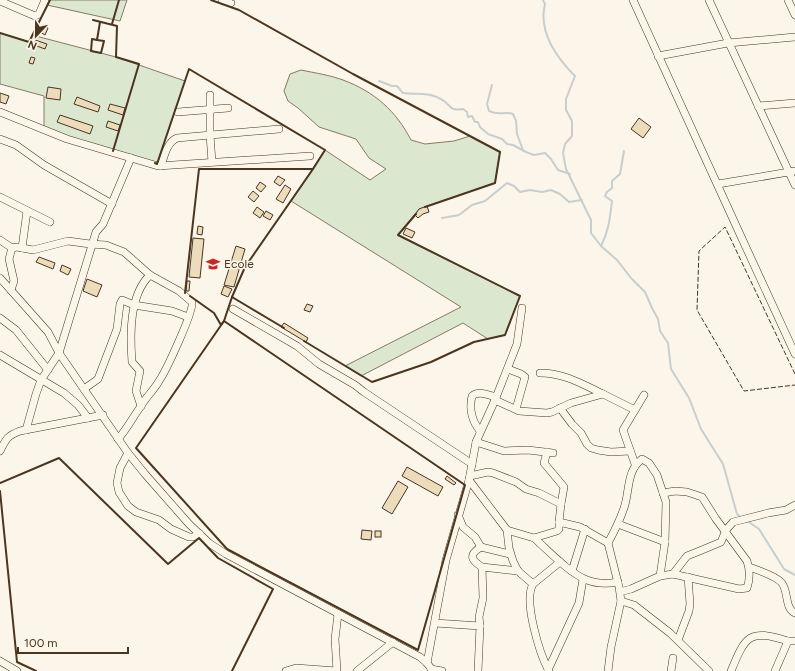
<svg xmlns="http://www.w3.org/2000/svg" width="795" height="671" font-family="Figtree,sans-serif">
	<rect width="100%" height="100%" fill="#fbf6e9"/>
	<g fill="#dce7d0" stroke="#887966">
		<polygon points="50,0 127,0 120,21 47,5"/>
		<polygon points="0,33 29,42 32,35 116,57 185,81 157,164 69,137 44,127 44,96 0,84"/>
		<path d="M 301,70 C 315,73 330,75 343,80 C 375,92 396,111 411,140 L 425,144 L 454,141 L 470,136 L 500,152 L 495,183 L 419,209 L 398,235 L 520,296 L 505,335 L 488,339 L 463,323 L 361,376 L 345,366 L 461,307 L 291,201 L 325,150 L 370,180 L 386,169 L 369,158 L 356,139 L 319,127 L 298,108 L 288,101 L 284,91 L 290,74 Z"/>
	</g>
	<g fill="none" stroke-linecap="round" stroke-linejoin="round">
		<g stroke="#c9cecd" stroke-width="2">
			<path d="M 543,0 L 545,4 C 538,32 556,57 575,76 L 566,99 L 566,110 L 572,121 L 572,136 L 565,144 L 563,153 L 566,169 L 591,220 L 591,233 L 601,246 L 617,260 L 631,278 L 645,292 L 652,308 L 658,319 L 660,331 L 668,343 L 671,369 L 689,398 L 701,429 L 723,464 L 737,514 L 742,518"/>
			<path d="M 379,81 L 392,86 L 397,86 L 403,93 C 417,95 430,91 444,101 C 452,107 450,111 463,109 L 467,112 L 468,117 L 472,116 L 475,122 L 478,122 L 480,127 L 488,134 L 502,139 L 507,144 L 513,145 L 526,152 L 534,155 L 545,153 L 551,159 L 558,170 L 570,174"/>
			<path d="M 492,85 L 487,104 L 489,111 C 500,116 503,111 513,114 L 516,121 L 517,134 L 523,150"/>
			<polyline points="442,218 459,215 472,205 485,201 507,183 514,186 520,192 530,190 542,192 551,190 560,194 569,202 582,200"/>
			<path d="M 601,246 C 609,231 610,217 612,201 L 605,196 L 607,192 L 612,188 L 612,181 L 620,174 L 624,151"/>
			<polyline points="746,520 759,529 784,569 795,575"/>
		</g>
	</g>
	<g fill="#ecdcbc" stroke="#4a3520">
		<polygon points="43,25 48,28 45,35 40,32"/>
		<polygon points="35,40 47,44 45,49 34,45"/>
		<polygon points="31,57 35,58 33,64 29,63"/>
		<polygon points="48,87 61,89 60,100 46,98"/>
		<polygon points="0,93 9,96 6,104 0,102"/>
		<polygon points="77,97 100,106 98,112 74,104"/>
		<polygon points="110,104 125,108 123,115 108,110"/>
		<polygon points="60,115 93,126 90,134 57,122"/>
		<polygon points="639,118 651,127 643,138 631,129"/>
		<polygon points="108,121 120,125 118,131 106,127"/>
		<polygon points="278,176 285,180 280,186 274,182"/>
		<polygon points="260,182 266,186 261,192 256,188"/>
		<polygon points="285,185 291,189 283,203 276,199"/>
		<polygon points="253,191 259,196 254,202 248,197"/>
		<polygon points="427,206 429,212 423,214 418,218 415,215 419,209"/>
		<polygon points="257,207 264,212 260,218 253,213"/>
		<polygon points="266,211 273,215 270,220 263,216"/>
		<polygon points="198,226 203,227 202,235 197,234"/>
		<polygon points="406,228 415,232 412,238 403,234"/>
		<polygon points="193,238 204,239 200,278 189,277"/>
		<polygon points="236,246 245,249 234,287 224,285"/>
		<polygon points="39,257 55,263 53,269 36,262"/>
		<polygon points="62,265 71,269 68,275 60,271"/>
		<polygon points="87,279 102,285 97,297 83,291"/>
		<polygon points="187,281 190,281 189,291 186,291"/>
		<polygon points="224,286 232,289 228,297 221,294"/>
		<polygon points="307,304 313,306 310,312 304,310"/>
		<polygon points="284,323 308,338 306,342 281,327"/>
		<polygon points="407,467 443,487 438,496 402,476"/>
		<polygon points="447,476 456,483 454,485 445,479"/>
		<polygon points="398,481 408,487 392,514 382,508"/>
		<polygon points="362,530 372,531 371,540 361,539"/>
		<rect x="375" y="531" width="6" height="6"/>
	</g>
	<g fill="none" stroke-linecap="round" stroke-linejoin="round">
		<defs>
			<g id="minor">
				<polyline points="222,0 231,3"/>
				<path d="M 633,0 C 686,118 741,236 795,354"/>
				<polyline points="709,0 795,185"/>
				<polyline points="788,0 795,15"/>
				<polyline points="0,1 35,16 39,14 45,0"/>
				<polyline points="658,56 728,43 795,37"/>
				<polyline points="210,95 210,135 212,162"/>
				<polyline points="758,106 795,103"/>
				<polyline points="0,112 67,139 158,166 310,156"/>
				<polyline points="178,112 228,108"/>
				<polyline points="0,139 16,145 44,165 112,204"/>
				<path d="M 161,166 C 164,157 167,142 177,138 L 279,129"/>
				<polyline points="718,184 795,171"/>
				<polyline points="0,197 50,222"/>
				<path d="M 0,240 L 12,248 L 17,247 L 33,250 L 68,241 L 90,244 L 106,245 L 124,252 L 150,275 L 179,291 L 192,302 C 194,311 166,371 159,381 C 154,390 146,397 141,406 C 133,417 127,429 118,439"/>
				<polyline points="22,248 27,211"/>
				<polyline points="0,278 48,332 59,353 128,453 145,474 189,524 209,543 226,554 420,657 427,663 433,671"/>
				<polyline points="11,290 14,281 9,259 12,248"/>
				<path d="M 522,308 L 517,344 L 495,400 L 476,442 L 469,480 L 507,530 L 509,548 L 513,561 L 518,571 L 533,584 C 523,601 540,655 549,671"/>
				<polyline points="233,309 297,346 319,364 355,385 364,392 472,464"/>
				<polyline points="0,318 16,330 48,370"/>
				<polyline points="0,355 64,393 78,405 88,418"/>
				<polyline points="508,369 521,374 525,377 516,409"/>
				<path d="M 540,373 C 564,373 582,384 603,394"/>
				<polyline points="84,389 98,379 117,329 120,304 122,300 134,305 172,311 188,317"/>
				<polyline points="495,400 519,411 547,413 552,412 571,403 603,394 635,410 644,395"/>
				<path d="M 141,406 L 136,391 L 140,371 L 132,362 C 130,335 129,295 150,275"/>
				<polyline points="560,408 572,424 581,433 587,444 591,448 598,450 611,452 630,451"/>
				<polyline points="635,410 623,430 635,464"/>
				<polyline points="26,430 36,394 41,380 59,353 96,232 103,224 131,158"/>
				<path d="M 480,431 C 472,421 469,409 472,396 C 478,390 488,395 496,397"/>
				<polyline points="476,442 504,451 528,450 553,453"/>
				<path d="M 0,451 C 6,439 7,436 20,431 L 103,415"/>
				<polyline points="547,452 544,463 564,487 561,504"/>
				<polyline points="128,453 120,468 117,483 119,492 128,506 136,512 159,520 171,529 189,537 193,537 200,534"/>
				<polyline points="470,476 488,472 493,473 516,482 526,489 539,493 561,504 559,522"/>
				<polyline points="458,515 463,527 475,537 481,547 510,554"/>
				<polyline points="618,524 665,542"/>
				<polyline points="507,530 534,538 557,531 559,529 559,522 580,527 608,543"/>
				<path d="M 534,538 C 549,551 569,573 587,580 C 597,584 607,584 618,582"/>
				<path d="M 481,547 C 468,555 471,560 482,567"/>
				<path d="M 749,567 C 758,570 775,576 781,582 C 789,590 784,608 795,613"/>
				<polyline points="572,571 585,529"/>
				<polyline points="673,574 687,556 702,550 721,542 726,530 733,522 768,513 786,510 795,505"/>
				<path d="M 660,576 L 673,574 L 739,589 L 747,588 C 750,580 750,569 747,561 L 716,519 L 702,497 L 687,492 L 675,491 L 663,493"/>
				<polyline points="533,584 560,562"/>
				<polyline points="621,601 634,605 670,633 709,671"/>
				<polyline points="435,623 480,626 478,671"/>
				<polyline points="480,626 479,617 483,598 482,567 518,571"/>
				<polyline points="678,640 689,611 690,604 688,577"/>
				<polyline points="0,661 17,671"/>
				<polyline points="427,663 446,560 469,480"/>
				<polyline points="431,669 442,671"/>
				<polyline points="548,670 579,603 583,579"/>
				<polyline points="286,671 296,668 337,671 335,639 338,614"/>
				<polyline points="357,671 393,642"/>
				<path d="M 608,671 L 611,647 L 621,601 L 619,587 L 608,543 C 614,532 620,520 624,508 C 630,491 626,471 642,459 L 649,463 L 657,475 L 666,502 L 665,542 L 660,576 L 631,589 L 620,592"/>
				<polyline points="671,671 673,658"/>
				<path d="M 731,671 C 746,635 749,629 788,641"/>
				<polyline points="775,671 788,641 795,641"/>
			</g>
		</defs>
		<use href="#minor" stroke="#4a3520" stroke-width="8"/>
		<use href="#minor" stroke="#fbf6e9" stroke-width="7"/>
		<g stroke="#4a3520" stroke-width="1" stroke-dasharray="5 2" stroke-linecap="butt">
			<polyline points="232,0 233,0"/>
			<polyline points="795,374 725,227 699,251 697,310 744,391 795,385"/>
		</g>
		<g stroke="#4a3520" stroke-width="2">
			<polyline points="211,0 239,10 353,74 500,152 495,183 425,207"/>
			<polyline points="93,20 117,26 116,57 139,64 113,151"/>
			<polyline points="112,24 119,0"/>
			<polyline points="0,33 29,42 50,0"/>
			<polyline points="97,40 104,41 101,53 91,51 92,39 97,40 100,22"/>
			<polyline points="155,163 157,164 189,69 325,150 313,169 199,169 185,293"/>
			<polyline points="190,296 214,313 221,325 224,321 232,297 284,328"/>
			<polyline points="232,297 245,267 313,169"/>
			<polygon points="224,321 465,485 418,650 227,549 136,448"/>
			<polyline points="304,341 372,382 431,362 474,342 505,335 520,296 398,235 416,214"/>
			<polyline points="0,483 59,458 168,564 199,538 218,558 273,589 232,671"/>
			<polyline points="0,491 17,662 36,671"/>
		</g>
	</g>
	<defs>
		<symbol id="school-bare" viewBox="-9 -9 18 18"><path d="M0-5L7-2L0 1L-7-2ZM-4 1L0 2.5L4 1V4Q0 6-4 4Z" fill="#c62828" stroke="#fbf6e9" stroke-width="2.5" paint-order="stroke"/></symbol>
	</defs>
	<g fill-rule="evenodd">
		<use href="#school-bare" x="203" y="254" width="20" height="20"/>
	</g>
	<g text-anchor="middle" stroke-width="3" stroke-linejoin="round" paint-order="stroke">
		<g font-size="12" fill="#4a3520" stroke="#fbf6e9" text-anchor="start">
			<text x="224" y="268">Ecole</text>
		</g>
	</g>
	<g transform="translate(36 36) rotate(202)" stroke="#fbf6e9" stroke-width="3" paint-order="stroke">
	<path d="M0-3L7 15L0 10L-7 15Z" fill="#4a3520"/>
	<text y="-6" font-size="11" font-weight="bold" text-anchor="middle" fill="#4a3520">N</text>
	</g>
	<path d="M18 647v6h110v-6" fill="none" stroke="#4a3520" stroke-width="2"/>
	<text x="24" y="647" font-size="12" fill="#4a3520" stroke="#fbf6e9" stroke-width="3" paint-order="stroke">100 m</text>
</svg>
